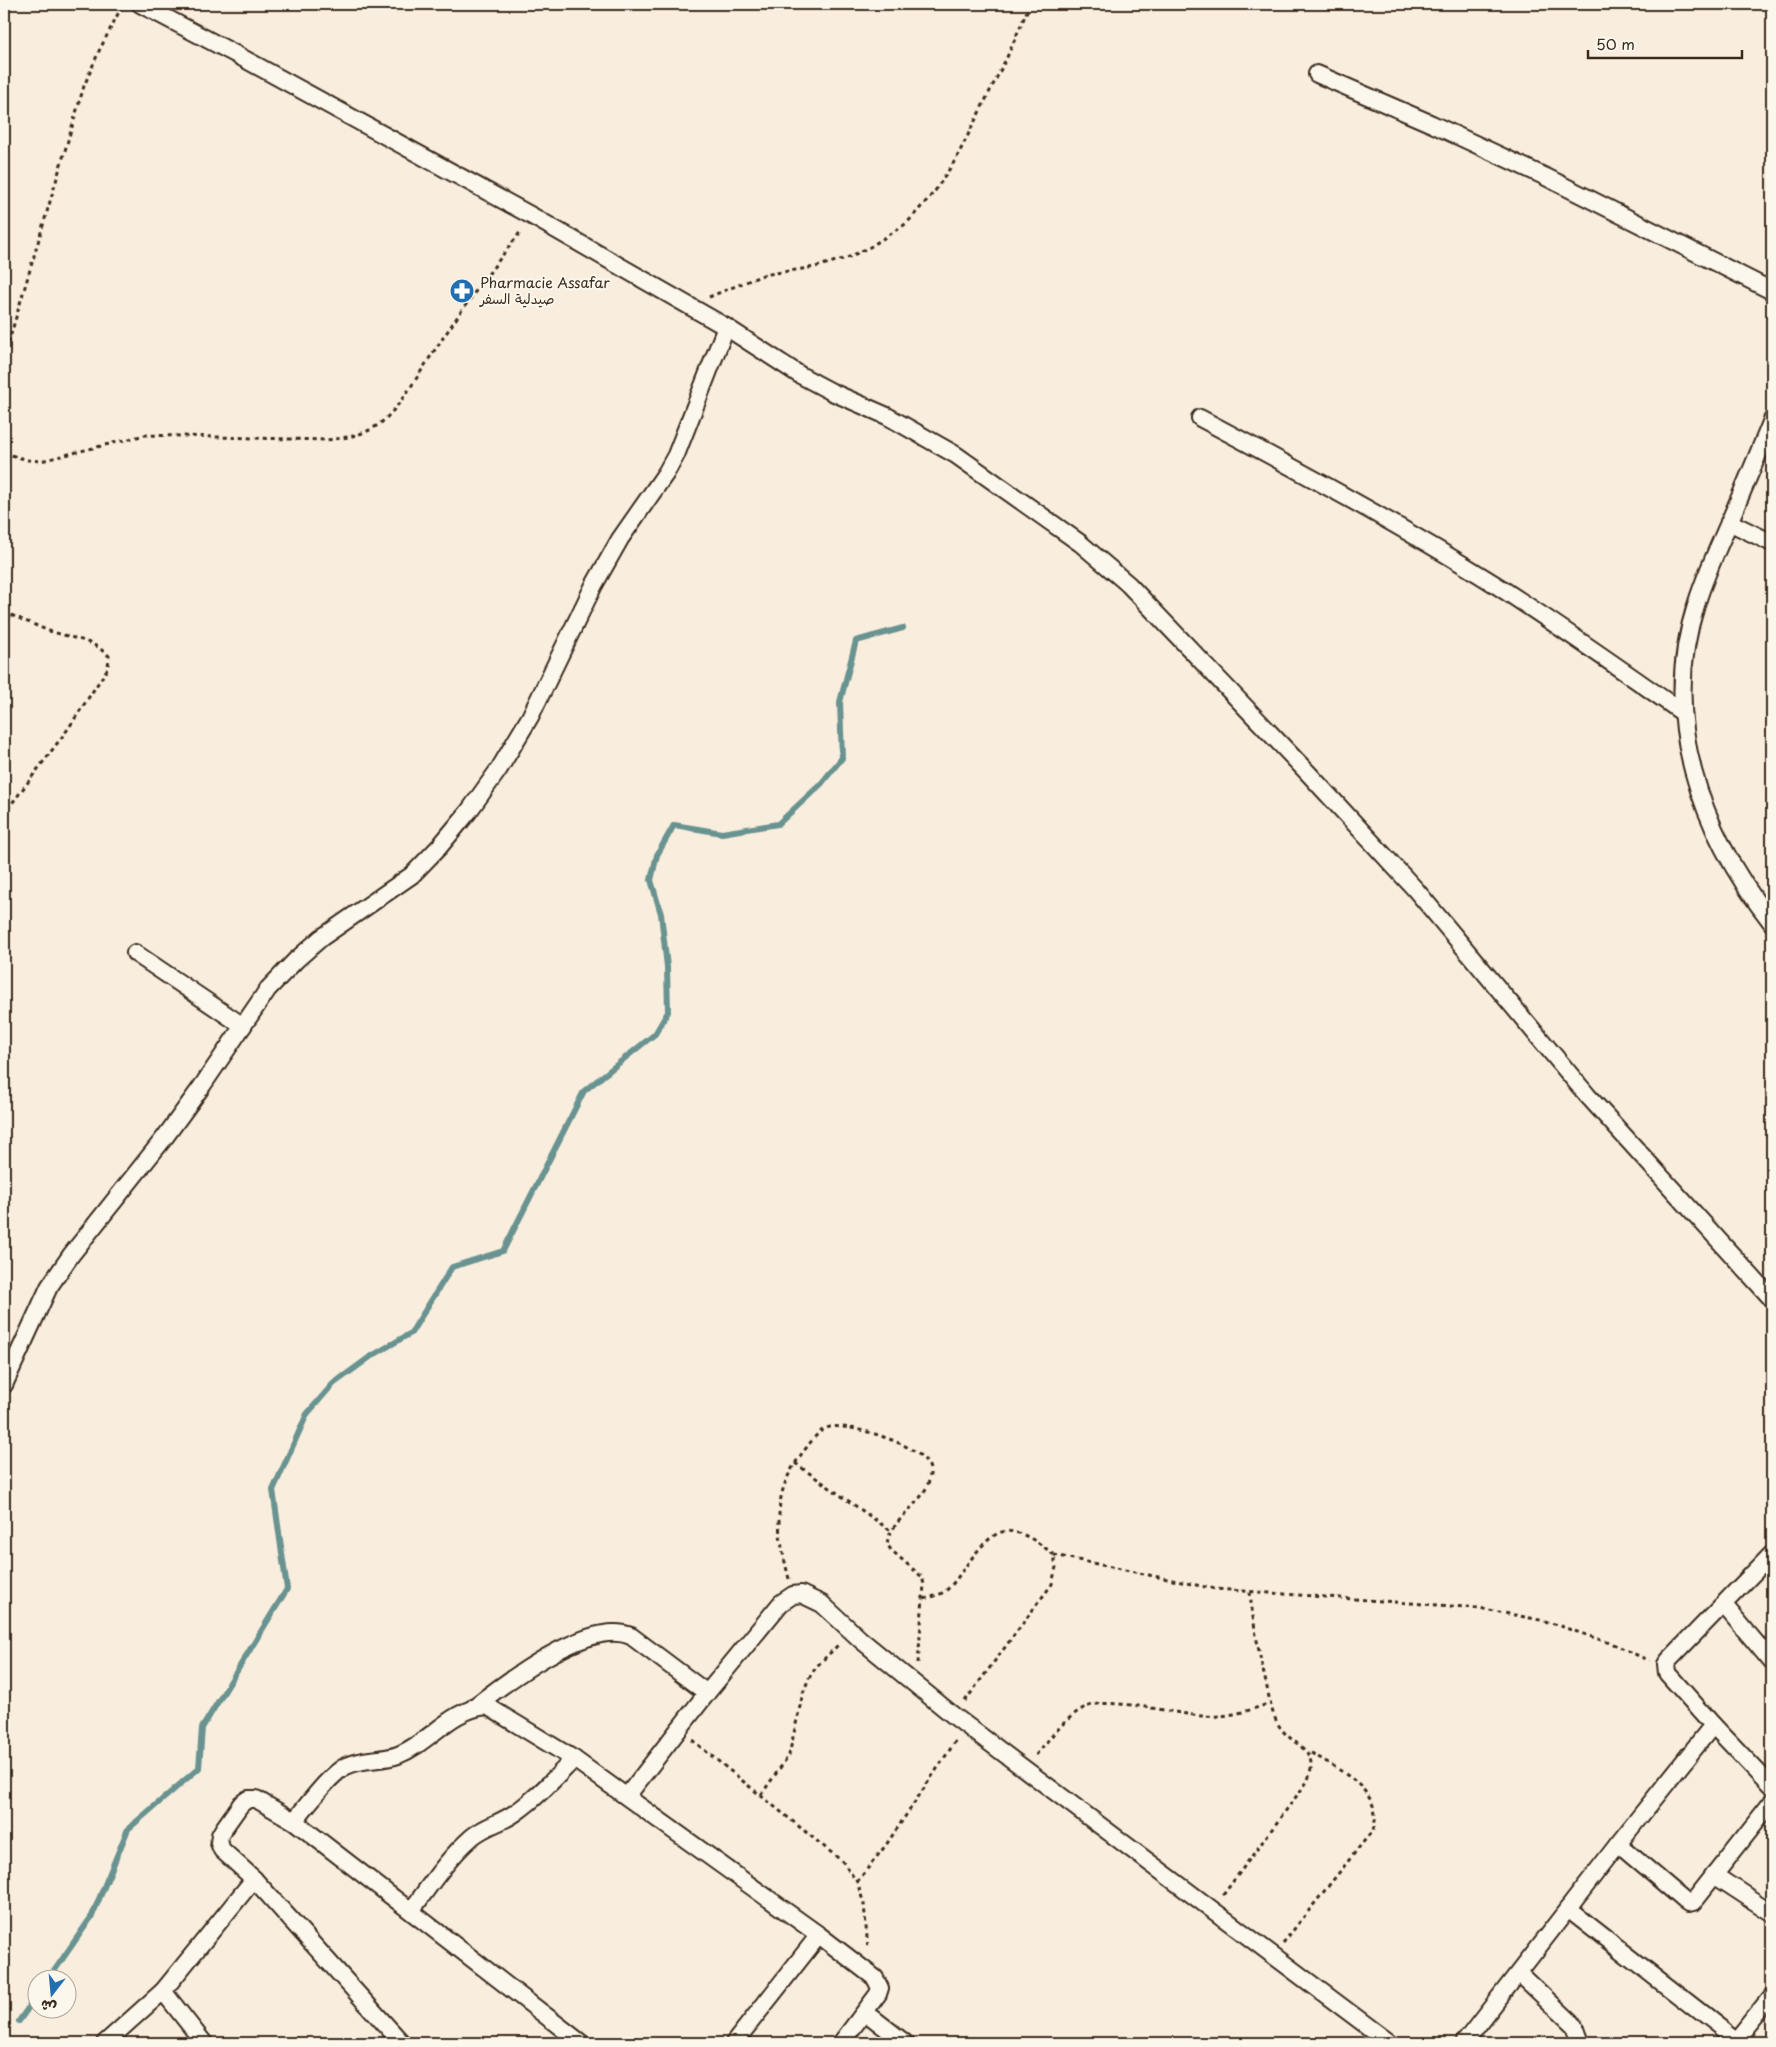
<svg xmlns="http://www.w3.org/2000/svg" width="1776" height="2047" font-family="'Playpen Sans','Playpen Sans Arabic',sans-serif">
	<rect width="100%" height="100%" fill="#f9eedd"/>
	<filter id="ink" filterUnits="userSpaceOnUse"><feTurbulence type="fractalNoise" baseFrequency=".02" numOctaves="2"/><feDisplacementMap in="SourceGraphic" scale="10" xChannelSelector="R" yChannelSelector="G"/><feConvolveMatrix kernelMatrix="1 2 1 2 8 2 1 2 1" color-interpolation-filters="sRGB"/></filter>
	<g filter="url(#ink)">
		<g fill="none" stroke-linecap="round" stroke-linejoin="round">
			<g stroke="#699391" stroke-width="6">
				<polyline points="48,1980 92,1916 128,1829 199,1768 202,1728 287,1589 273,1490 307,1414 333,1384 370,1357 411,1333 452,1267 503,1251 584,1091 655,1034 668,1012 667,967 661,914 651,880 657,855 674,825 722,833 778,824 821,784 842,758 840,702 856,641 903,628"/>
				<polyline points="19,2021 38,1994"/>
			</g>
			<defs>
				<g id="minor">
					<polyline points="140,4 239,56 532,216 726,327 800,375 832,392 887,416 956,455 1080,543 1128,584 1309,774 1415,889 1587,1095 1772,1299"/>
					<polyline points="1317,74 1432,124 1546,177 1772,291"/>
					<path d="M 1200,418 C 1300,471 1400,525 1496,585 C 1559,626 1621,669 1683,713"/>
					<path d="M 1772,420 C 1758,455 1743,490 1728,525 C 1717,550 1705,576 1697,602 C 1659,717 1700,831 1772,923"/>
					<polyline points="1729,522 1772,543"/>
					<polyline points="135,953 243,1026"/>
					<polyline points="4,1385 49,1287 71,1255 165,1137 200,1089 268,989 296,960 321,938 412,875 440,846 469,811 499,769 530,717 594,585 620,539 666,473 676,455 726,327"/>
					<polyline points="1772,1554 1669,1660 1666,1664 1667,1673 1713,1725 1772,1787"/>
					<polyline points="1724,1605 1772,1662"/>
					<path d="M 474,1707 C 506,1682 590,1618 631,1636 L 707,1693"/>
					<polyline points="627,1796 707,1693 781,1603 793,1595 801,1594 822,1604 861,1640 954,1716 1390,2043"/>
					<path d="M 294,1821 C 307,1806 329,1775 346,1766 C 362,1758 381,1761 398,1755 C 431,1742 449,1710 487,1706 L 574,1759 L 819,1935 L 875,1978 L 880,1988 L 878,1994 L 841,2043"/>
					<polyline points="1618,1844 1684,1900 1688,1903 1693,1902 1772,1802"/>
					<polyline points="1714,1875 1772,1913"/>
					<polyline points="1568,1909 1737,2041"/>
					<path d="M 411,1911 C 430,1885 448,1858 472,1837 C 485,1826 501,1823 515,1813 C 537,1798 555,1778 574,1759"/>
					<polyline points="1519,1973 1575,2026 1581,2043"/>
					<polyline points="163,1991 204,2043"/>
					<polyline points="865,2012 905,2043"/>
					<polyline points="105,2043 163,1991 254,1879"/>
					<polyline points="402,2043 254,1879 222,1850 219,1843 220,1835 224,1828 241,1804 248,1799 256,1799 294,1821 581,2043"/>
					<polyline points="734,2043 819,1935"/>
					<polyline points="1464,2043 1618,1844 1713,1725"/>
					<polyline points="1735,2043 1772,1997"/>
				</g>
			</defs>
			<use href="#minor" stroke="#3b2a1e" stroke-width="20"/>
			<g stroke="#3b2a1e" stroke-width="3" stroke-dasharray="4 4" stroke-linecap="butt">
				<polyline points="709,297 763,275 815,267 847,258 870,247 907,223 935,191 956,159 1008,55 1030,4"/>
				<polyline points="4,358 84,86 99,51 122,6"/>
				<path d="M 4,453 L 28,460 L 41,461 L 145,435 L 326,440 C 346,438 367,435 383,421 C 405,401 423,366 441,341 C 466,303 494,266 522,230"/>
				<polyline points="4,612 49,631 85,641 98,647 109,656 108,668 68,729 4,814"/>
				<polyline points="795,1463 891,1531"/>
				<polyline points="1054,1555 1215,1589 1479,1608 1545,1621 1616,1645 1649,1661"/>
				<path d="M 789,1579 C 776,1526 770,1492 807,1447 C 813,1439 820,1429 830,1427 C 850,1423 928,1446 930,1470 C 932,1501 891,1516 887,1544 L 891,1550 L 922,1577 L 924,1584 L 918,1663"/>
				<path d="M 924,1599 C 930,1597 937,1596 942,1593 C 951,1588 957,1578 963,1570 C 972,1558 982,1543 995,1535 C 1013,1523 1040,1543 1054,1555 L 1056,1567 L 1052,1584 L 965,1701"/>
				<polyline points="692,1740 843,1862 857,1882 864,1904 868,1949"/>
				<path d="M 1036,1755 C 1048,1740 1069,1714 1086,1707 C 1111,1696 1174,1714 1203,1716 C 1226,1718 1249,1711 1270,1703"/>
				<polyline points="761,1795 789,1755 803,1693 809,1678 816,1667 839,1644"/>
				<polyline points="857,1882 886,1845 957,1739"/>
				<path d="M 1223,1895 L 1307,1782 C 1322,1747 1292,1748 1278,1724 C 1271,1712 1269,1696 1266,1683 C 1259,1653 1253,1623 1250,1592"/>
				<path d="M 1283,1943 L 1373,1830 C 1386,1791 1336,1768 1308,1751"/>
			</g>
			<use href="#minor" stroke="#fbf7ec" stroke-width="16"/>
		</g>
	</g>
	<defs>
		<symbol id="pharmacy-disc" viewBox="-11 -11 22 22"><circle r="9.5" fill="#1f6fb2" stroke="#fbf7ec"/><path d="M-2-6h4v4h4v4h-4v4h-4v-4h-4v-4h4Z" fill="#fff"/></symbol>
	</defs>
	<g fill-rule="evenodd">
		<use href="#pharmacy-disc" x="448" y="277" width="28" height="28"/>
	</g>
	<g text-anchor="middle" stroke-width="4" stroke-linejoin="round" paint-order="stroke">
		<g font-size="14" fill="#3b2a1e" stroke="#fbf7ec" text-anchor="start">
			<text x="480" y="288">Pharmacie Assafar<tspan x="480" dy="16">صيدلية السفر</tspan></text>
		</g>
	</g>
	<rect width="1776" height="2047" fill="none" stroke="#fbf7ec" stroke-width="20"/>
	<rect x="10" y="10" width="1756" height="2027" fill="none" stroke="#3b2a1e" stroke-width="2" filter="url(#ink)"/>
	<g transform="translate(52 1994) rotate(196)"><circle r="24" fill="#fbf7ec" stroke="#aea59a"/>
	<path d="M0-4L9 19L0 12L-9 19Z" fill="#1f6fb2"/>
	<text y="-8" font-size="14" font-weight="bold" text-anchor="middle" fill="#3b2a1e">ش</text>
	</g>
	<path d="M1588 50v8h154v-8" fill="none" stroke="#3b2a1e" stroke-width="2.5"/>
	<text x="1596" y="50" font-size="15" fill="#3b2a1e" stroke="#fbf7ec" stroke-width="4" paint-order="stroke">50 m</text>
</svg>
